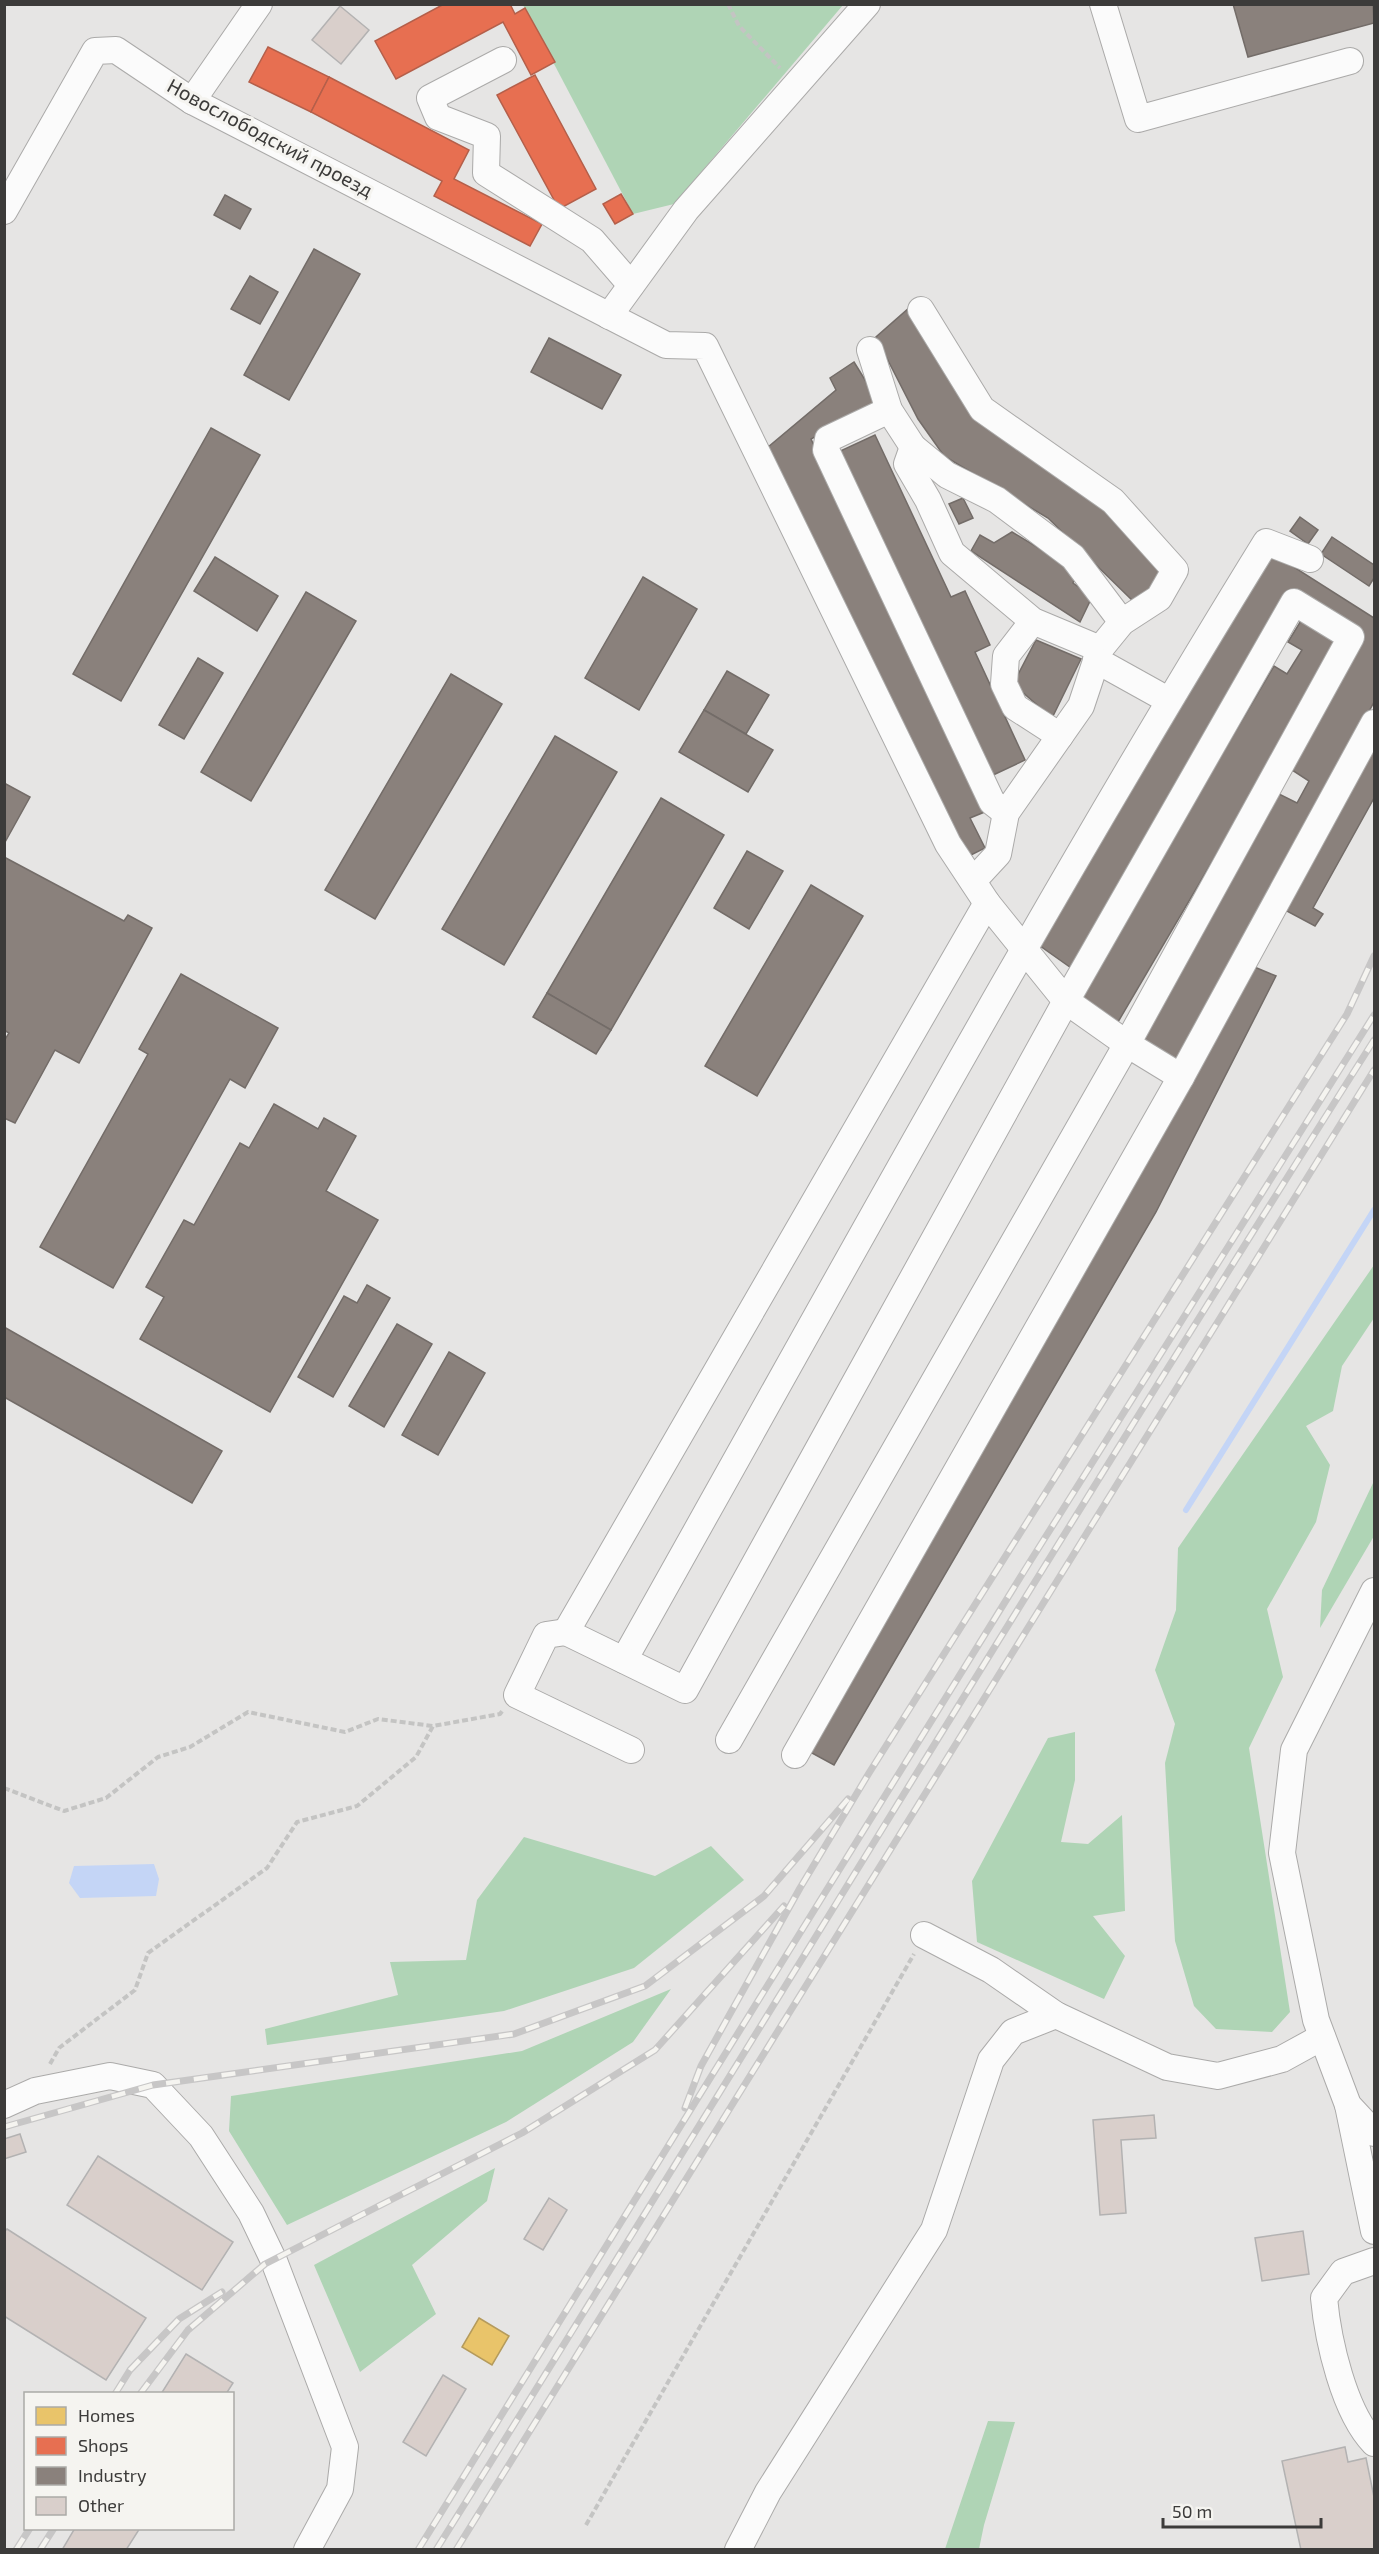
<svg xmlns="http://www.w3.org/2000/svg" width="1379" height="2554" font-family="'Exo 2',sans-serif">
	<rect width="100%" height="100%" fill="#e6e5e4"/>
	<g fill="#afd4b5">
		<polygon points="523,5 843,5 674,204 633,214"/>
		<polygon points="1374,1265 1374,1318 1342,1366 1333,1411 1306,1426 1330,1465 1316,1522 1267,1609 1283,1677 1249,1748 1290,2012 1272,2032 1216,2029 1194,2006 1175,1941 1165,1763 1175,1724 1155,1670 1176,1610 1178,1548"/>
		<polygon points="1374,1481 1374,1536 1320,1628 1322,1590"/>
		<polygon points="1075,1732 1075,1780 1061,1842 1088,1844 1122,1815 1125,1911 1093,1916 1125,1956 1104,1999 977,1942 972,1881 1048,1738"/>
		<polygon points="524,1837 655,1876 711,1846 744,1880 634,1968 504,2011 267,2045 265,2029 398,1995 390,1962 466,1960 477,1900"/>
		<polygon points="671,1989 633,2042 506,2122 287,2225 229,2131 231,2096 522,2051"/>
		<polygon points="495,2168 487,2201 412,2265 436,2314 360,2372 314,2265"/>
		<polygon points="988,2421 1015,2422 984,2525 979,2549 945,2549"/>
	</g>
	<polygon fill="#c4d5f6" points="154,1864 159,1879 156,1896 80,1898 69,1883 74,1866"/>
	<polygon fill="#e9c46a" stroke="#b59b5c" stroke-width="1.5" points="479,2318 509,2336 492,2365 462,2347"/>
	<g fill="#e76f51" stroke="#b45f4a" stroke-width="1.5">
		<polygon points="444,4 510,4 515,14 525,8 555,62 531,75 503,22 396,79 375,41"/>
		<polygon points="268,47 329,77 311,112 249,82"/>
		<polygon points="535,75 596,189 559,209 497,95"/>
		<polygon points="329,77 469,150 454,179 542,224 530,246 434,196 442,181 311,112"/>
		<polygon points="621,194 633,214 615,224 603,204"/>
	</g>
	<g fill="#8a817c" stroke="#736c68" stroke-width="1.5">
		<polygon points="1233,4 1373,4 1374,23 1248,57"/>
		<polygon points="225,195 251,209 240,229 214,215"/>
		<polygon points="314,249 360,274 289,400 244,375"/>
		<polygon points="250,276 278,292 260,324 231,309"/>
		<polygon points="909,308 975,419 1075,482 1149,551 1166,575 1138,606 1048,518 944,456 918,419 876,337"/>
		<polygon points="549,338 621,375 602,409 531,372"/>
		<polygon points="854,362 878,401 811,439 987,811 970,818 985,848 965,858 767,448 836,390 830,378"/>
		<polygon points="211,428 260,455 121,701 73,674"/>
		<polygon points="875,435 951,597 965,591 990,645 975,652 1025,760 989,777 838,452"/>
		<polygon points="963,498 973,518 959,524 949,504"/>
		<polygon points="1300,517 1318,530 1308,544 1290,531"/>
		<polygon points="1012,532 1077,571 1073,583 1092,597 1080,622 971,551 980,535 994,543"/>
		<polygon points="1332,537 1374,565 1374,578 1369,586 1321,554"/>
		<polygon points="1267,550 1374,618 1374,702 1178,1066 1136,1042 1277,793 1297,803 1309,781 1292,770 1363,637 1288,591 1074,970 1036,943"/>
		<polygon points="215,557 278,596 257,631 194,591"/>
		<polygon points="643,577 697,609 639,710 585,678"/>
		<polygon points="306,592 356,621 251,801 201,772"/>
		<polygon points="1302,619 1341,642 1118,1022 1078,998 1274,666 1287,674 1302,650 1288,642"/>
		<polygon points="1036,640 1081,659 1052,718 1013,684"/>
		<polygon points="198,658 223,673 184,739 159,725"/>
		<polygon points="727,671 769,695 746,734 704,710"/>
		<polygon points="451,674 502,704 375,919 325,890"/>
		<polygon points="704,710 773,750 748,792 679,752"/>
		<polygon points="555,736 617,772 504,965 442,929"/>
		<polygon points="1374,743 1374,798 1313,908 1323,914 1315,926 1283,909"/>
		<polygon points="4,783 30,797 4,844"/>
		<polygon points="661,798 724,835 611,1030 547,993"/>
		<polygon points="747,851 783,871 749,929 714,908"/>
		<polygon points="4,857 124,921 128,915 152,928 79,1063 55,1050 15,1123 4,1118 4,1041 9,1033 4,1030"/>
		<polygon points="811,885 863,916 757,1096 705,1066"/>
		<polygon points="1252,966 1276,976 1156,1212 834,1765 810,1752"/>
		<polygon points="181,974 278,1028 245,1088 230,1079 113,1288 40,1247 148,1054 139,1049"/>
		<polygon points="547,993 611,1030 596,1054 533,1017"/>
		<polygon points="274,1104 318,1129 324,1118 356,1136 326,1191 378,1220 270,1412 140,1339 164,1297 146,1287 184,1220 194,1225 240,1143 249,1148"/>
		<polygon points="367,1285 390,1298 333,1397 298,1377 344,1296 357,1303"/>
		<polygon points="397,1324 432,1344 384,1427 349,1406"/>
		<polygon points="4,1327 222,1451 192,1503 4,1397"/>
		<polygon points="449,1352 485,1373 438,1455 402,1435"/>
	</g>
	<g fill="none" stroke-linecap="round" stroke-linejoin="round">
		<polyline stroke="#c4d5f6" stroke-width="6" points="1186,1510 1374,1210"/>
	</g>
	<g fill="#d9cfcb" stroke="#b3b2b2" stroke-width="1.5">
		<polygon points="340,6 369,30 341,64 312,40"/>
		<polygon points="1154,2115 1156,2138 1121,2140 1126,2213 1100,2215 1093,2120"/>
		<polygon points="20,2134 26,2152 4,2159 4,2139"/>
		<polygon points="98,2156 233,2242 202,2290 67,2205"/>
		<polygon points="549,2198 567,2210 543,2250 524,2239"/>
		<polygon points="7,2229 146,2318 106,2380 4,2316 4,2232"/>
		<polygon points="1303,2231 1309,2274 1262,2281 1255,2238"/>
		<polygon points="186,2354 233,2383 226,2394 161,2394"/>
		<polygon points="443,2375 466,2389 426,2456 403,2442"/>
		<polygon points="1345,2447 1348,2462 1366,2458 1374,2497 1374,2550 1301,2550 1282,2461"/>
		<polygon points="75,2528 140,2528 126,2550 62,2550"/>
	</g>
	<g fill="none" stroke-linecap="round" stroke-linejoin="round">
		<defs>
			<g id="minor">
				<polyline points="1103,4 1138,119 1350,61"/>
				<polyline points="503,60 430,98 438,117 487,136 486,173 592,240 631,285"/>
				<polyline points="192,101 259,4"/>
				<polyline points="4,211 95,51 116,50 192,101 666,345 705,346 948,844 987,903 1066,1001 1127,1044 1181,1077"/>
				<polyline points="921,310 982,409 1113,501 1175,570 1159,598 1122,622 1100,649 1081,706 1006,813 998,854 973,881"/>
				<polyline points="609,316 686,210 867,4"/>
				<polyline points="870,350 889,410 913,447 947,475 997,500 1073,557 1122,622"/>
				<polyline points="889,410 828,439 826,450 992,802 1006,813"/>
				<polyline points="913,447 907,464 928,500 952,553 1033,621 1100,649"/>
				<polyline points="1033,621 1006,656 1004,684 1015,707 1060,736"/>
				<polyline points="1096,660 1168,700"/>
				<polyline points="1374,1591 1294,1750 1282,1853 1316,2020 1348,2105 1374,2133"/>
				<polyline points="566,1632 546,1635 517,1695 631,1750"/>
				<path d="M 624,1660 C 835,1285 1040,908 1266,542 L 1310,559"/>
				<polyline points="729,1740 1127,1044 1351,637 1294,602 1066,1001 685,1690 566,1632 987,903"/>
				<polyline points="795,1755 1181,1077 1374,723"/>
				<polyline points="924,1935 991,1970 1056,2015 1167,2067 1218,2076 1282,2059 1322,2037"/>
				<polyline points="4,2105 35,2091 110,2076 153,2085 201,2136 251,2213 274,2261 345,2447 340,2489 307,2550"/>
				<polyline points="1348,2105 1374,2231"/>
				<path d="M 1374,2261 L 1343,2272 L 1324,2298 C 1328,2341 1344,2412 1374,2443"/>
				<polyline points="738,2550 768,2492 934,2230 991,2060 1013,2032 1056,2015"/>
			</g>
		</defs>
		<use href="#minor" stroke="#abaaa9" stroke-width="28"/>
		<g stroke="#c4c4c3" stroke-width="4" stroke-dasharray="6 3" stroke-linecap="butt">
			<polyline points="728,4 739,26 780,68"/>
			<polyline points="4,1788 64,1811 106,1798 158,1757 190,1747 248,1712 345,1732 378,1719 433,1726"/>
			<polyline points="50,2064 59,2048 135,1990 148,1953 267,1868 297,1822 357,1806 416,1757 433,1726 500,1714 503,1710"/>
			<polyline points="586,2525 914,1954"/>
		</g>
		<use href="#minor" stroke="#fbfbfb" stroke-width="26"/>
		<defs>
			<g id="rail">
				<polyline points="685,2108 701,2066 800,1888 869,1773 1347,1014 1374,956"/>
				<polyline points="4,2127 153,2085 514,2034 645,1986 764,1896 848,1799"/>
				<polyline points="115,2394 130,2370 179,2319 222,2292"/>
				<polyline points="140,2394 188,2330 265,2264 522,2133 655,2050 784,1906"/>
				<polyline points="16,2550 30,2528"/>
				<polyline points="40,2550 54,2528"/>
				<polyline points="418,2550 1031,1560 1374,1015"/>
				<path d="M 436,2550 C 750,2047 1057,1540 1374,1040"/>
				<polyline points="456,2550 1374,1070"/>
			</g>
		</defs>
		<use href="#rail" stroke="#c7c6c6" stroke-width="7"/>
		<use href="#rail" stroke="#f5f4f0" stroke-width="4.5" stroke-dasharray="14" stroke-linecap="butt"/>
	</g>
	<g text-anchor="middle" stroke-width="6" stroke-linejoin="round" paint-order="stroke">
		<g font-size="20" fill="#3c3b3a" stroke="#f5f4f0">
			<text transform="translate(270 138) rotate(28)" y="7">Новослободский проезд</text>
		</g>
	</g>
	<rect width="1379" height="2554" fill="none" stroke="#3c3b3a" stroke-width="12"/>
	<rect x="24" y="2392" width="210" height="138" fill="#f5f4f0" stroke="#abaaa7" stroke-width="1.5"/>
	<rect x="36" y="2407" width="30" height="18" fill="#e9c46a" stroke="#abaaa7" stroke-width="1.5"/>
	<text x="78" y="2422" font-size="18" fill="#3c3b3a">Homes</text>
	<rect x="36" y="2437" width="30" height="18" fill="#e76f51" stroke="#abaaa7" stroke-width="1.5"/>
	<text x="78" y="2452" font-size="18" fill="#3c3b3a">Shops</text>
	<rect x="36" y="2467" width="30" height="18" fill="#8a817c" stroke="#abaaa7" stroke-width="1.5"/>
	<text x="78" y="2482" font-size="18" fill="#3c3b3a">Industry</text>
	<rect x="36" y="2497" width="30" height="18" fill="#d9cfcb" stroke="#abaaa7" stroke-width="1.5"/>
	<text x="78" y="2512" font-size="18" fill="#3c3b3a">Other</text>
	<path d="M1163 2518v9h158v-9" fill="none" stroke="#3c3b3a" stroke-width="3"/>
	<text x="1172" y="2518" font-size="18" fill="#3c3b3a" stroke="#f5f4f0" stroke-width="4.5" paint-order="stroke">50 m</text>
</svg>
